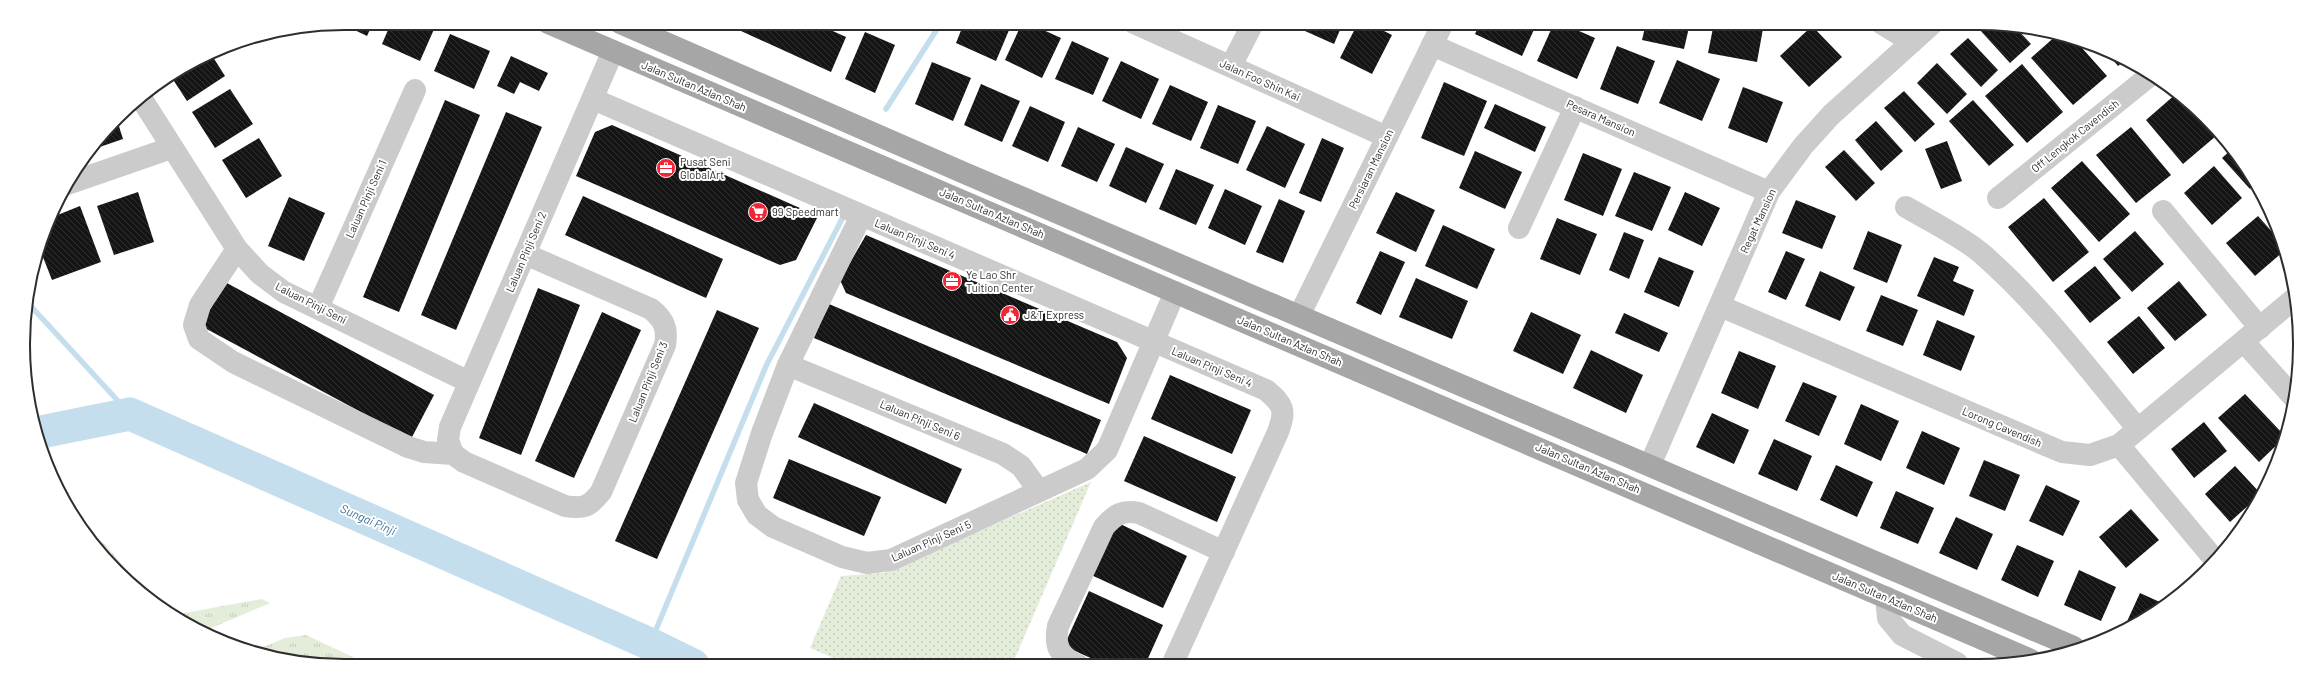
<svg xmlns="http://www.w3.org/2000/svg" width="2323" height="689" font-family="Barlow,sans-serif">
	<defs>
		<pattern id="grass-tufts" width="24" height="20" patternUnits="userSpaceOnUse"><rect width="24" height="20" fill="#e4ecda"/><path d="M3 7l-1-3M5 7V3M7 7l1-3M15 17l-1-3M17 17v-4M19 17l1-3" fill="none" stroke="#c4cbbb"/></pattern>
		<pattern id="park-dots" width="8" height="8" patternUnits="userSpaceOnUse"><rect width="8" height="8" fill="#e4ecda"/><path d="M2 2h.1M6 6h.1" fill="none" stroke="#c4cbbb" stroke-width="1.8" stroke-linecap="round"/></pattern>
		<pattern id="building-back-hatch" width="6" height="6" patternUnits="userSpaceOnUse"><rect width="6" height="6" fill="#151515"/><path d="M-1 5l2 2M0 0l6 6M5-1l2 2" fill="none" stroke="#2f2f2f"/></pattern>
	</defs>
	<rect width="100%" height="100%" fill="#fff"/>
	<g fill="url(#grass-tufts)">
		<polygon points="87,536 104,543 129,573 136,588"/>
		<polygon points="262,599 270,603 204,631 184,623 173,615"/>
		<polygon points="306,635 372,666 344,666 282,660 256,650 285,638"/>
	</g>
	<polygon fill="url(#park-dots)" points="1091,482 1012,665 850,665 810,648 841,576 884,573"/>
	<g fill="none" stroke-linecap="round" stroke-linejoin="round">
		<g stroke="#c5deee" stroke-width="5.5">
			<polyline points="886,109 941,23"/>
			<polyline points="27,302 130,414"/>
			<polyline points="650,644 766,366 842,219"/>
		</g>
		<polyline stroke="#c5deee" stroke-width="33" points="36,433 130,414 650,644 693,665"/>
	</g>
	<g fill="url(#building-back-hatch)">
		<polygon points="340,23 373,23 367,36"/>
		<polygon points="391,23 426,23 435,27 420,61 382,44"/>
		<polygon points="745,23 815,23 846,37 831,72 741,31"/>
		<polygon points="964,23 1012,23 996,61 956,43"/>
		<polygon points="1022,23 1028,23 1061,38 1042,78 1005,60"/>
		<polygon points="1298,23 1343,23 1334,44 1296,27"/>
		<polygon points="1358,23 1368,23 1392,35 1372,74 1340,58"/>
		<polygon points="1480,23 1537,23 1522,56 1475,34"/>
		<polygon points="1554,23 1561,23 1595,38 1577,79 1537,61"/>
		<polygon points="1588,23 1608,23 1604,31"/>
		<polygon points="1646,23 1690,23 1684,49 1642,40"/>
		<polygon points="1714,23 1764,23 1757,62 1708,53"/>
		<polygon points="1985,24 2015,27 2031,44 2010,63 1979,29"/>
		<polygon points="1812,26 1842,57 1809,87 1780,56"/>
		<polygon points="2039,29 2041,29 2047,31 2044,34"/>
		<polygon points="865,32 895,45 875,93 845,79"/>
		<polygon points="450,34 490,51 474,89 434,71"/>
		<polygon points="2058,34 2074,39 2107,76 2073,105 2031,58"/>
		<polygon points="1968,38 1998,70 1981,87 1950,54"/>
		<polygon points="1072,41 1109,58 1093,95 1055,79"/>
		<polygon points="1617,46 1655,61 1638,104 1600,89"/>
		<polygon points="2103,48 2113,54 2125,60 2118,66"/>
		<polygon points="211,54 225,76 187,101 172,78"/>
		<polygon points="511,56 548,73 539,91 520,82 514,94 497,86"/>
		<polygon points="1677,60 1720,79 1702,121 1659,103"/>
		<polygon points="1121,61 1159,79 1141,119 1102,101"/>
		<polygon points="932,62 971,78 953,121 915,104"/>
		<polygon points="1937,63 1967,94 1947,114 1917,83"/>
		<polygon points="2022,64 2063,112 2027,143 1985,96"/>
		<polygon points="1444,82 1487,101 1464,156 1421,138"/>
		<polygon points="981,84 1020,101 1002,142 964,125"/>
		<polygon points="1170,85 1208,102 1191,141 1152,124"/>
		<polygon points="1743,87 1783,102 1767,143 1728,128"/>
		<polygon points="230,89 253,124 215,148 192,112"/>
		<polygon points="1904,91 1935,124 1915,142 1884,108"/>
		<polygon points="2177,93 2186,101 2216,136 2183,164 2146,120"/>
		<polygon points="445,100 480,115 399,312 363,297"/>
		<polygon points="1973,100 2014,145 1989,166 1949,121"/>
		<polygon points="1495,104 1546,127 1535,152 1484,128"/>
		<polygon points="1218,105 1256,121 1238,164 1200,148"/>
		<polygon points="1030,106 1065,122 1048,162 1012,146"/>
		<polygon points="506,112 542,127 456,330 421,315"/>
		<polygon points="117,120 123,139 88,151 90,149"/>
		<polygon points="1876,121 1903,151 1881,171 1855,140"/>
		<polygon points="612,125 818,216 796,260 780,265 576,176 595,132"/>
		<polygon points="1267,126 1305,144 1285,188 1246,170"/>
		<polygon points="1078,127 1115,144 1097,182 1061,166"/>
		<polygon points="2131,127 2171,175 2136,203 2096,155"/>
		<polygon points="259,138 282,176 246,198 222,160"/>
		<polygon points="1322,138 1344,148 1321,202 1299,193"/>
		<polygon points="1947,141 1962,181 1941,189 1925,149"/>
		<polygon points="1126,147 1164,164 1146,203 1109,186"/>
		<polygon points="2232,149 2246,166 2256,184 2250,189 2222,158"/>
		<polygon points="1844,150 1875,183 1856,201 1825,167"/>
		<polygon points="1475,151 1522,172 1505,209 1459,188"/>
		<polygon points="1583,153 1622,169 1603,216 1564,200"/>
		<polygon points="2082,161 2130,214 2099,242 2051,188"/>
		<polygon points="2214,166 2242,198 2212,225 2184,193"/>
		<polygon points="1176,169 1214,185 1196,225 1159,209"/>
		<polygon points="1634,172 1671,187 1652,231 1615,216"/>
		<polygon points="1225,189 1262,206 1245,245 1208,228"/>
		<polygon points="138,192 154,242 114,255 97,206"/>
		<polygon points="1396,192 1435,210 1416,252 1376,233"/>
		<polygon points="1685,192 1720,208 1702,246 1668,230"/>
		<polygon points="583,196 723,259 706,298 565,235"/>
		<polygon points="289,197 325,213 304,261 268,246"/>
		<polygon points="2044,198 2089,252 2053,282 2008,227"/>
		<polygon points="1279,199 1305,211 1283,263 1256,252"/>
		<polygon points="1796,200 1836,216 1822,249 1782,233"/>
		<polygon points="2264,200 2275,221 2275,222 2259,204"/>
		<polygon points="80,206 101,262 52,280 39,247 50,218"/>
		<polygon points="2258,216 2282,243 2284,251 2255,276 2226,243"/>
		<polygon points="1557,218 1597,234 1580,275 1540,259"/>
		<polygon points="1443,225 1495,249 1477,289 1425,266"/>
		<polygon points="1868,231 1902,245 1887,283 1853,269"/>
		<polygon points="2135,231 2164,264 2132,292 2103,259"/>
		<polygon points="1624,232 1644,240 1629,279 1609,270"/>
		<polygon points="866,235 1117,342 1127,358 1109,404 846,293 840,280"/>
		<polygon points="1380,251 1405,262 1381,315 1356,303"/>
		<polygon points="1786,251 1805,259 1786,300 1768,292"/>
		<polygon points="1659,257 1694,271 1679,307 1644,292"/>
		<polygon points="1934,257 1959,267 1953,281 1974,290 1964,316 1917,296"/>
		<polygon points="2095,266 2121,298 2090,323 2064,291"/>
		<polygon points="1820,271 1855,287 1840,321 1805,306"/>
		<polygon points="1416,278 1468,301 1452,339 1399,317"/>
		<polygon points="2179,281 2207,315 2175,341 2147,308"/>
		<polygon points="225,282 434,395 411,439 201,326"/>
		<polygon points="538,288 580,305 521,455 479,438"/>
		<polygon points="1881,295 1918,310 1903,346 1866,331"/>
		<polygon points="829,304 1101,420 1087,454 814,338"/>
		<polygon points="717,310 759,328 657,559 615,541"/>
		<polygon points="602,312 641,330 574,478 535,461"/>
		<polygon points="1531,312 1581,335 1563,374 1513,351"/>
		<polygon points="1624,313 1668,333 1659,352 1615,333"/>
		<polygon points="2139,316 2165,348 2133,374 2107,342"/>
		<polygon points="1937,320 1975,336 1961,371 1923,355"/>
		<polygon points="2300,343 2300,344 2299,353 2294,349"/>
		<polygon points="1591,350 1643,375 1626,413 1573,388"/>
		<polygon points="1739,351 1776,366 1758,409 1721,393"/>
		<polygon points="1170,375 1251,410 1232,454 1151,419"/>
		<polygon points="1803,382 1837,396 1819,436 1785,421"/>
		<polygon points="2245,394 2284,435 2281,441 2259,462 2218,418"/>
		<polygon points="814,403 962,469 946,504 798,437"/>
		<polygon points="1861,404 1899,421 1881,461 1844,444"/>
		<polygon points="1712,413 1749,430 1734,464 1696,447"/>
		<polygon points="2204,422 2227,451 2194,478 2171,449"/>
		<polygon points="1922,431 1960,448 1944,485 1906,468"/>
		<polygon points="1144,436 1236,477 1217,522 1124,481"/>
		<polygon points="1774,439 1812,456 1797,491 1758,474"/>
		<polygon points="789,459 881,497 864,536 773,498"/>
		<polygon points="1984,460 2020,475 2005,511 1969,496"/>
		<polygon points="1836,465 1873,482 1857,517 1820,500"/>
		<polygon points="2235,466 2261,494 2230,522 2205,494"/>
		<polygon points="2046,485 2080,501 2063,536 2029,521"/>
		<polygon points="1896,491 1934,508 1918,544 1880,528"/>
		<polygon points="2131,509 2159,540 2126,568 2099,537"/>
		<polygon points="1956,517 1993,534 1977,570 1939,553"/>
		<polygon points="1114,521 1187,556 1163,608 1089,574"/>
		<polygon points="2017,545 2054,561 2038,597 2001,580"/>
		<polygon points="2079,570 2116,587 2101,621 2064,605"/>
		<polygon points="1089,591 1163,625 1145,665 1106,665 1064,646"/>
		<polygon points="2140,593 2162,603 2126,629 2124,628"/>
	</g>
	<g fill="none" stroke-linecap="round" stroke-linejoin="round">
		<g stroke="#cbcbcb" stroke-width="22">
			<polyline points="1134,23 1387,137"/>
			<polyline points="1881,23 1912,42"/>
			<polyline points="1432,45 1769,192"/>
			<polyline points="1231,66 1253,23"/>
			<polyline points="141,98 237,249 260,274 284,292 469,382"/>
			<path d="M 593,99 L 1266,390 C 1284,405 1286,410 1278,432 L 1172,665"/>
			<polyline points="67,184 171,148"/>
			<polyline points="1998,198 2152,74"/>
			<path d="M 1906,207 C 1928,220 1961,236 1981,253 C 2040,304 2088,369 2138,429"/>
			<polyline points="2163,211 2260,328"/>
			<polyline points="861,216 788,365 762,433 746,483 748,500 757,515 773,527 842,557 867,563 891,560 1087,469 1107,450 1175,292"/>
			<polyline points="1519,228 1575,107"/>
			<path d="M 237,249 L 200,305 L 194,325 L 199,339 L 233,362 L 408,447 L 424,452 L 453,454 L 464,462 L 565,506 C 584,509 589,507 601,492 L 665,345 C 668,328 664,320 651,309 L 525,254"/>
			<polyline points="1720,306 2062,452 2090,455 2119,445 2295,298"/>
			<polyline points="318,308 415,90"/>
			<polyline points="1299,316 1443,23"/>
			<polyline points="2244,342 2295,399"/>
			<polyline points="788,365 1003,454 1021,466 1039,491"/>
			<polyline points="2119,445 2215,560"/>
			<polyline points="453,454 448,440 450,427 613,51"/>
			<polyline points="1650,465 1769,192 1803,146 1831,115 1933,23"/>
			<polyline points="1886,597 1888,618 1902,635 1957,663"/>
			<path d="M 1078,665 C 1059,656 1054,646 1058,626 L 1104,527 C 1115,514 1123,510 1139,513 L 1224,552"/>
		</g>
		<g stroke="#a6a6a6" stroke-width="22">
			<polyline points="548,23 2031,660"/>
			<polyline points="620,23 962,172 2074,647"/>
		</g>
	</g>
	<defs>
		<symbol id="office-disc" viewBox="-11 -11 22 22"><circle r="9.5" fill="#f02536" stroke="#fff"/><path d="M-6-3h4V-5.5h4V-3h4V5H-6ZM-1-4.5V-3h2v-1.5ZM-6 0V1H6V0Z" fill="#fff"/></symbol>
		<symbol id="supermarket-disc" viewBox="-11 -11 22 22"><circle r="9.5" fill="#f02536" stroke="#fff"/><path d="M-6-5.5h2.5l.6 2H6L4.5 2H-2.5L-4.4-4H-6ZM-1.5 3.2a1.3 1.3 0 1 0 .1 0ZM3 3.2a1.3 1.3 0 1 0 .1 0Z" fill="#fff"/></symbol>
		<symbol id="civic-disc" viewBox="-11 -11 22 22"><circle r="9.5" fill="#f02536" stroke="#fff"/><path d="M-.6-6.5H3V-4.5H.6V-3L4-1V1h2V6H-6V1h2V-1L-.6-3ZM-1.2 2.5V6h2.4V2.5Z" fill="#fff"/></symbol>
	</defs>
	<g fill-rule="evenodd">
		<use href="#office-disc" x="655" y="157" width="22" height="22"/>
		<use href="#supermarket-disc" x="747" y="201" width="22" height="22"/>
		<use href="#office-disc" x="941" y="270" width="22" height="22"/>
		<use href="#civic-disc" x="999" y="304" width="22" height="22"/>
	</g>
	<g text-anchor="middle" stroke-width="4" stroke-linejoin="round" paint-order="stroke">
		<g font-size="11" fill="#2e2e2e" stroke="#fff">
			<text transform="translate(1260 80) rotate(24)" y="4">Jalan Foo Shin Kai</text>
			<text transform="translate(694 86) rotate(23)" y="4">Jalan Sultan Azlan Shah</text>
			<text transform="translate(1601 118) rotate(24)" y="4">Pesara Mansion</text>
			<text transform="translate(2075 136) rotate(-39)" y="4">Off Lengkok Cavendish</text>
			<text transform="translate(1371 169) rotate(-64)" y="4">Persiaran Mansion</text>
			<text transform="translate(366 199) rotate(-66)" y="4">Laluan Pinji Seni 1</text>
			<text transform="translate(992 213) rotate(23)" y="4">Jalan Sultan Azlan Shah</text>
			<text transform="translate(1758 221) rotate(-65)" y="4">Regat Mansion</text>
			<text transform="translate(915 239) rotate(23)" y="4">Laluan Pinji Seni 4</text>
			<text transform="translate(526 252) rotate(-67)" y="4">Laluan Pinji Seni 2</text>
			<text transform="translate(311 303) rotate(27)" y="4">Laluan Pinji Seni</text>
			<text transform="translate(1290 341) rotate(23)" y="4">Jalan Sultan Azlan Shah</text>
			<text transform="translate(1212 367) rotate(23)" y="4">Laluan Pinji Seni 4</text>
			<text transform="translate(648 382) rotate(-68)" y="4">Laluan Pinji Seni 3</text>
			<text transform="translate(920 420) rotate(23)" y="4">Laluan Pinji Seni 6</text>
			<text transform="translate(2002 427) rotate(23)" y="4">Lorong Cavendish</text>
			<text transform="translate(1588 468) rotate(23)" y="4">Jalan Sultan Azlan Shah</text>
			<text transform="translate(931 541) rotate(-24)" y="4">Laluan Pinji Seni 5</text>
			<text transform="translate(1885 597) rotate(23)" y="4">Jalan Sultan Azlan Shah</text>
		</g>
		<g font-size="11" fill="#2e2e2e" stroke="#fff" text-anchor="start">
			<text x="680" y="166">Pusat Seni<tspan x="680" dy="13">GlobalArt</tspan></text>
			<text x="772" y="216">99 Speedmart</text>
			<text x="966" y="279">Ye Lao Shr<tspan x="966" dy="13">Tuition Center</tspan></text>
			<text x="1024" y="319">J&amp;T Express</text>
		</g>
		<g font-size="12" font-style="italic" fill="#377195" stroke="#fff">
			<text transform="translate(368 520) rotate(24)" y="4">Sungai Pinji</text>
		</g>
	</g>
	<path d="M0 0H2323V689H0ZM344 30H1979A314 314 0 0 1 2293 344V345A314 314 0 0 1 1979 659H344A314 314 0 0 1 30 345V344A314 314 0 0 1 344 30Z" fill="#fff" fill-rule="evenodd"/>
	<path fill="none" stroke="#2e2e2e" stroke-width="2" d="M344 30H1979A314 314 0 0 1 2293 344V345A314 314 0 0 1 1979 659H344A314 314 0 0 1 30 345V344A314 314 0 0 1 344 30Z"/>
</svg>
